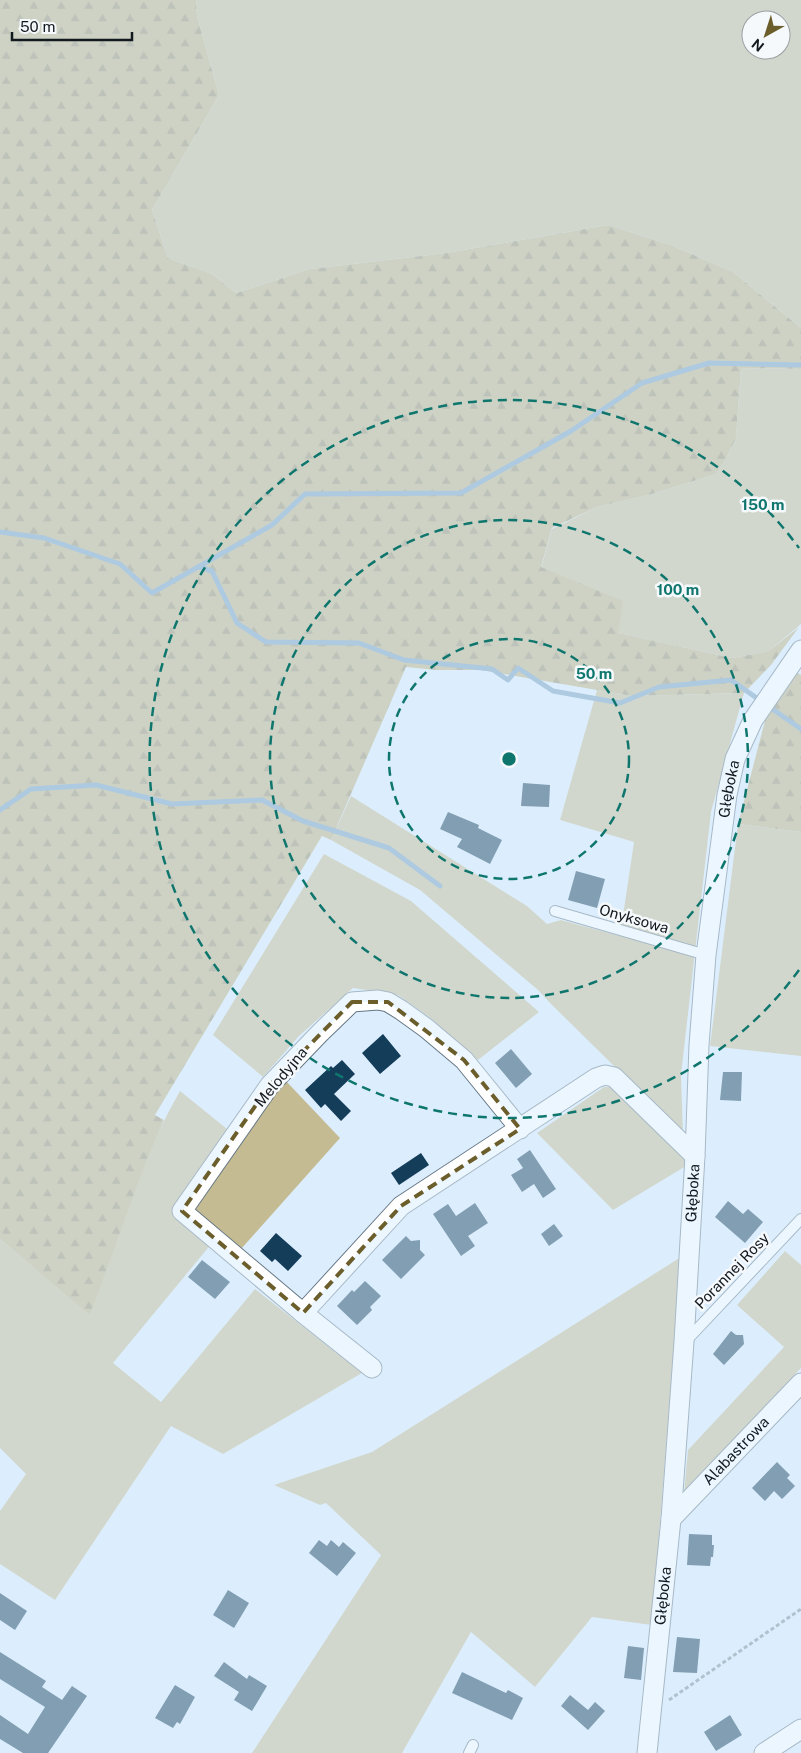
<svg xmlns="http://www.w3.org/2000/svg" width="801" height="1753" font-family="'Public Sans',sans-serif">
	<defs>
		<pattern id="forest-firs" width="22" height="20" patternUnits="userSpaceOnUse" patternTransform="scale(1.25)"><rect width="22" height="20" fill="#bdb080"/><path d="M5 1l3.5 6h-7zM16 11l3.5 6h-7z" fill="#988e68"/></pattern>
	</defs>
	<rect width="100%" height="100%" fill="#dceefe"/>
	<g fill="#c5bb93" fill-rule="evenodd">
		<path d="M 196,0 L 801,0 L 801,328 L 733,272 L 671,245 L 608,225 L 446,253 L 310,269 L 236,293 L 212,274 L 168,258 L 152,210 L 219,95 L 197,16 ZM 751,20 L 781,20 L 781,50 L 751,50 Z"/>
		<polygon points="741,368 801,369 801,624 769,651 732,658 617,633 541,568 552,529 597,507 649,495 716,474 726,459 736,438"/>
		<polygon points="597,690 632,696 744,693 711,812 681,1075 683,1134 550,1003 538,990 420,890 331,840 351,796 527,906 547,924 561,920 620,936 634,842 560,820"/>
		<polygon points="738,824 801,832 801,1056 710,1046"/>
		<polygon points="324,854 411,901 539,1012 478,1060 429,1017 398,995 353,988 299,1036 263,1077 213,1035"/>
		<path d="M 285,1080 L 340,1138 L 241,1249 L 222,1231 L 113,1363 L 161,1402 L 255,1289 L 362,1373 L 223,1454 L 171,1426 L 55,1600 L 0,1564 L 0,1511 L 26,1474 L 0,1448 L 0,1239 L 90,1314 C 117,1239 140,1161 180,1091 L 242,1141 Z"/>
		<polygon points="604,1087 614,1087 686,1161 686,1166 613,1210 537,1133"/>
		<polygon points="785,1251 801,1265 801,1368 684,1493 688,1450 784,1347 737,1305"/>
		<polygon points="681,1257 652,1625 592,1617 535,1687 471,1632 402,1753 252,1753 381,1555 326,1503 320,1505 274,1485 372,1452"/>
	</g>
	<g fill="url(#forest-firs)">
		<polygon points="0,0 196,0 197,16 219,95 152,210 168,258 212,274 236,293 310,269 446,253 608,225 671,245 733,272 801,328 801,369 741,368 736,438 726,459 716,474 649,495 597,507 552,528 541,567 623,601 618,633 732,658 769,651 799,627 771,665 744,693 632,696 481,670 436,670 406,667 331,840 322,836 155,1115 164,1120 145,1164 90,1315 0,1239"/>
		<polygon points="796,672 801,675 801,832 738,824 767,713"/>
	</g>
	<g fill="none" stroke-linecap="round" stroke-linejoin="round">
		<g stroke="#749dbe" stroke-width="5">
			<polyline points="0,532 44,538 120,564 152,593 272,525 305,494 461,493 571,431 642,383 709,363 801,365"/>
			<polyline points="199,567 212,571 237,623 266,642 359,643 404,660 492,669 508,680 518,668 553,691 620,703 659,687 731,680 801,729"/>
			<polyline points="0,810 31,789 96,785 172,804 262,800 303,821 389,848 440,886"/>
		</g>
	</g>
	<g fill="#143d59">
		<polygon points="523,783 550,785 549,807 521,806"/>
		<polygon points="448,812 479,825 478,828 502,840 490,864 457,847 462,839 440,829"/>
		<polygon points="576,871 605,879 597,908 568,900"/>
		<polygon points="383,1034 401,1056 380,1074 362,1053"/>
		<polygon points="511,1049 532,1074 516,1088 495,1063"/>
		<polygon points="342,1060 355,1074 334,1094 351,1111 341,1121 325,1104 321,1108 305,1090 331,1066 333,1068"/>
		<polygon points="723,1072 742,1072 741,1101 720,1100"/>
		<polygon points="530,1150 556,1189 543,1198 534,1184 522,1192 511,1175 523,1168 517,1159"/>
		<polygon points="421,1153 429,1165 399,1185 391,1173"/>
		<polygon points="728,1201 743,1214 748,1209 763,1222 745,1243 715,1217"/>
		<polygon points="475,1203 488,1223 468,1236 475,1246 461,1256 433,1214 448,1204 456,1216"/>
		<polygon points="554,1224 563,1236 549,1246 541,1234"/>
		<polygon points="276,1233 302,1256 288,1271 275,1259 272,1262 260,1251"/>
		<polygon points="406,1236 411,1241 420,1240 420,1250 425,1255 401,1279 382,1260"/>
		<polygon points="202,1260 230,1282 215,1299 188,1277"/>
		<polygon points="365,1281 381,1296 370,1307 372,1310 357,1325 337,1306 352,1290 354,1292"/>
		<polygon points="731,1331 736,1335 743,1335 744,1344 724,1365 713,1354"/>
		<polygon points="777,1462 790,1475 787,1478 795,1486 782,1499 774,1491 765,1501 752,1488"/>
		<polygon points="689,1534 712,1535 712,1545 714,1545 713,1557 711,1557 710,1566 687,1565"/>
		<polygon points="319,1540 327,1546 331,1540 339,1547 343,1542 356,1553 337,1576 309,1553"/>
		<polygon points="228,1590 249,1603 234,1628 213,1615"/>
		<polygon points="0,1593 27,1611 15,1630 0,1620"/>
		<polygon points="677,1637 700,1639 697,1673 673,1672"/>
		<polygon points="628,1646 644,1648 641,1680 624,1678"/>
		<polygon points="0,1652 46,1681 42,1687 62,1700 72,1686 87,1696 48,1753 23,1753 0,1739 0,1715 28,1734 45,1707 0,1679"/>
		<polygon points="224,1662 247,1679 249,1675 267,1686 252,1711 234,1700 239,1692 214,1676"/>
		<polygon points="462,1672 506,1693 508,1690 523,1698 512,1720 452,1693"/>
		<polygon points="175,1685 195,1697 180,1724 177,1722 173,1728 155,1718"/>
		<polygon points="570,1695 588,1710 595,1702 605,1711 588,1730 561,1706"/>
		<polygon points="730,1715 742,1735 716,1751 704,1732"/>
	</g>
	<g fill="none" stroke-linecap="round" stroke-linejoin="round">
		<defs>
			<g id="lane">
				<polyline points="555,911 706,955"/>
				<polyline points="685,1342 801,1219"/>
				<polyline points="469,1753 473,1745"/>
			</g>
			<g id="street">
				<polyline points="520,1129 464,1060 426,1028 401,1010 388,1002 378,1000 352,1002 320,1033 270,1085 182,1211 303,1313 401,1206 596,1078 605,1075 614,1077 695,1156"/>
				<polyline points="303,1313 372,1368"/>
				<path id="s1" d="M 671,1519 L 801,1383"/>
				<path id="s2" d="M 647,1753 L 671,1519 L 684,1342 L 695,1156 L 699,1045 L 706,955 L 727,795 L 735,759 L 753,720 L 801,650"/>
				<polyline points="764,1753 801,1729"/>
			</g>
		</defs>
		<use href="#lane" stroke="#677885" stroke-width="12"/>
		<use href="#street" stroke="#677885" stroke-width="21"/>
		<polyline stroke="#7d8994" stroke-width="3" stroke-dasharray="4 2.5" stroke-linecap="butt" points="669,1700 801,1609"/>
		<use href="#lane" stroke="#fff" stroke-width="10"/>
		<use href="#street" stroke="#fff" stroke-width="19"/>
	</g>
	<path d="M0 0H801V1753H0ZM 352,1002 L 388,1002 L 464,1060 L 520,1129 L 401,1206 L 303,1313 L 182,1211 L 270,1085 Z" fill="#dceefe" fill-opacity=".55" fill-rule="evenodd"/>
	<path fill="none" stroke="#6b5e2b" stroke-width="4" stroke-dasharray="10 6" stroke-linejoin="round" d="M 352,1002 L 388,1002 L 464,1060 L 520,1129 L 401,1206 L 303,1313 L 182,1211 L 270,1085 Z"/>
	<g fill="none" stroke="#0f766e" stroke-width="2.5" stroke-dasharray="9 6">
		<circle cx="509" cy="759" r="120"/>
		<circle cx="509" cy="759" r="239"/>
		<path d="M799 970A359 359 0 1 1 799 548"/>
	</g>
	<g text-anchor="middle" stroke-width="5" stroke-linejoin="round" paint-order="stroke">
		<g font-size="15" fill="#131a1f" stroke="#f6f9fc">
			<text dy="5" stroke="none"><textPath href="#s2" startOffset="968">Głęboka</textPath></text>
			<text transform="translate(634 919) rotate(16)" y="5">Onyksowa</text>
			<text transform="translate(281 1077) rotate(-50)" y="5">Melodyjna</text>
			<text dy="5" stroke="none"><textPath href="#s2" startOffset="562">Głęboka</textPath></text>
			<text transform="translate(732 1271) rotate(-46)" y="5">Porannej Rosy</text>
			<text dy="5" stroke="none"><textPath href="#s1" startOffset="94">Alabastrowa</textPath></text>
			<text dy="5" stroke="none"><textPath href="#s2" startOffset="158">Głęboka</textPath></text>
		</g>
	</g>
	<circle cx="509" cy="759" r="8" fill="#0f766e" stroke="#f6f9fc" stroke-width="2.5"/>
	<g font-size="15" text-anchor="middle" font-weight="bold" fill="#0f766e" stroke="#f6f9fc" stroke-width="5" stroke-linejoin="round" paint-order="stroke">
		<text x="763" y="510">150 m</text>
		<text x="678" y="595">100 m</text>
		<text x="594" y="679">50 m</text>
	</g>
	<g transform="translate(766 35) rotate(219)"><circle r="24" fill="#f6f9fc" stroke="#9ba0a4"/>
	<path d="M0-4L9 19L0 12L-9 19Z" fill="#6b5e2b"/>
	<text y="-8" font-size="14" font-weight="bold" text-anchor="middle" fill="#131a1f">N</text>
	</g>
	<path d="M12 32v8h120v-8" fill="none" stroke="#131a1f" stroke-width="2.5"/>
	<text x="20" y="32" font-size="15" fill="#131a1f" stroke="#f6f9fc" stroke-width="4" paint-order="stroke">50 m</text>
</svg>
